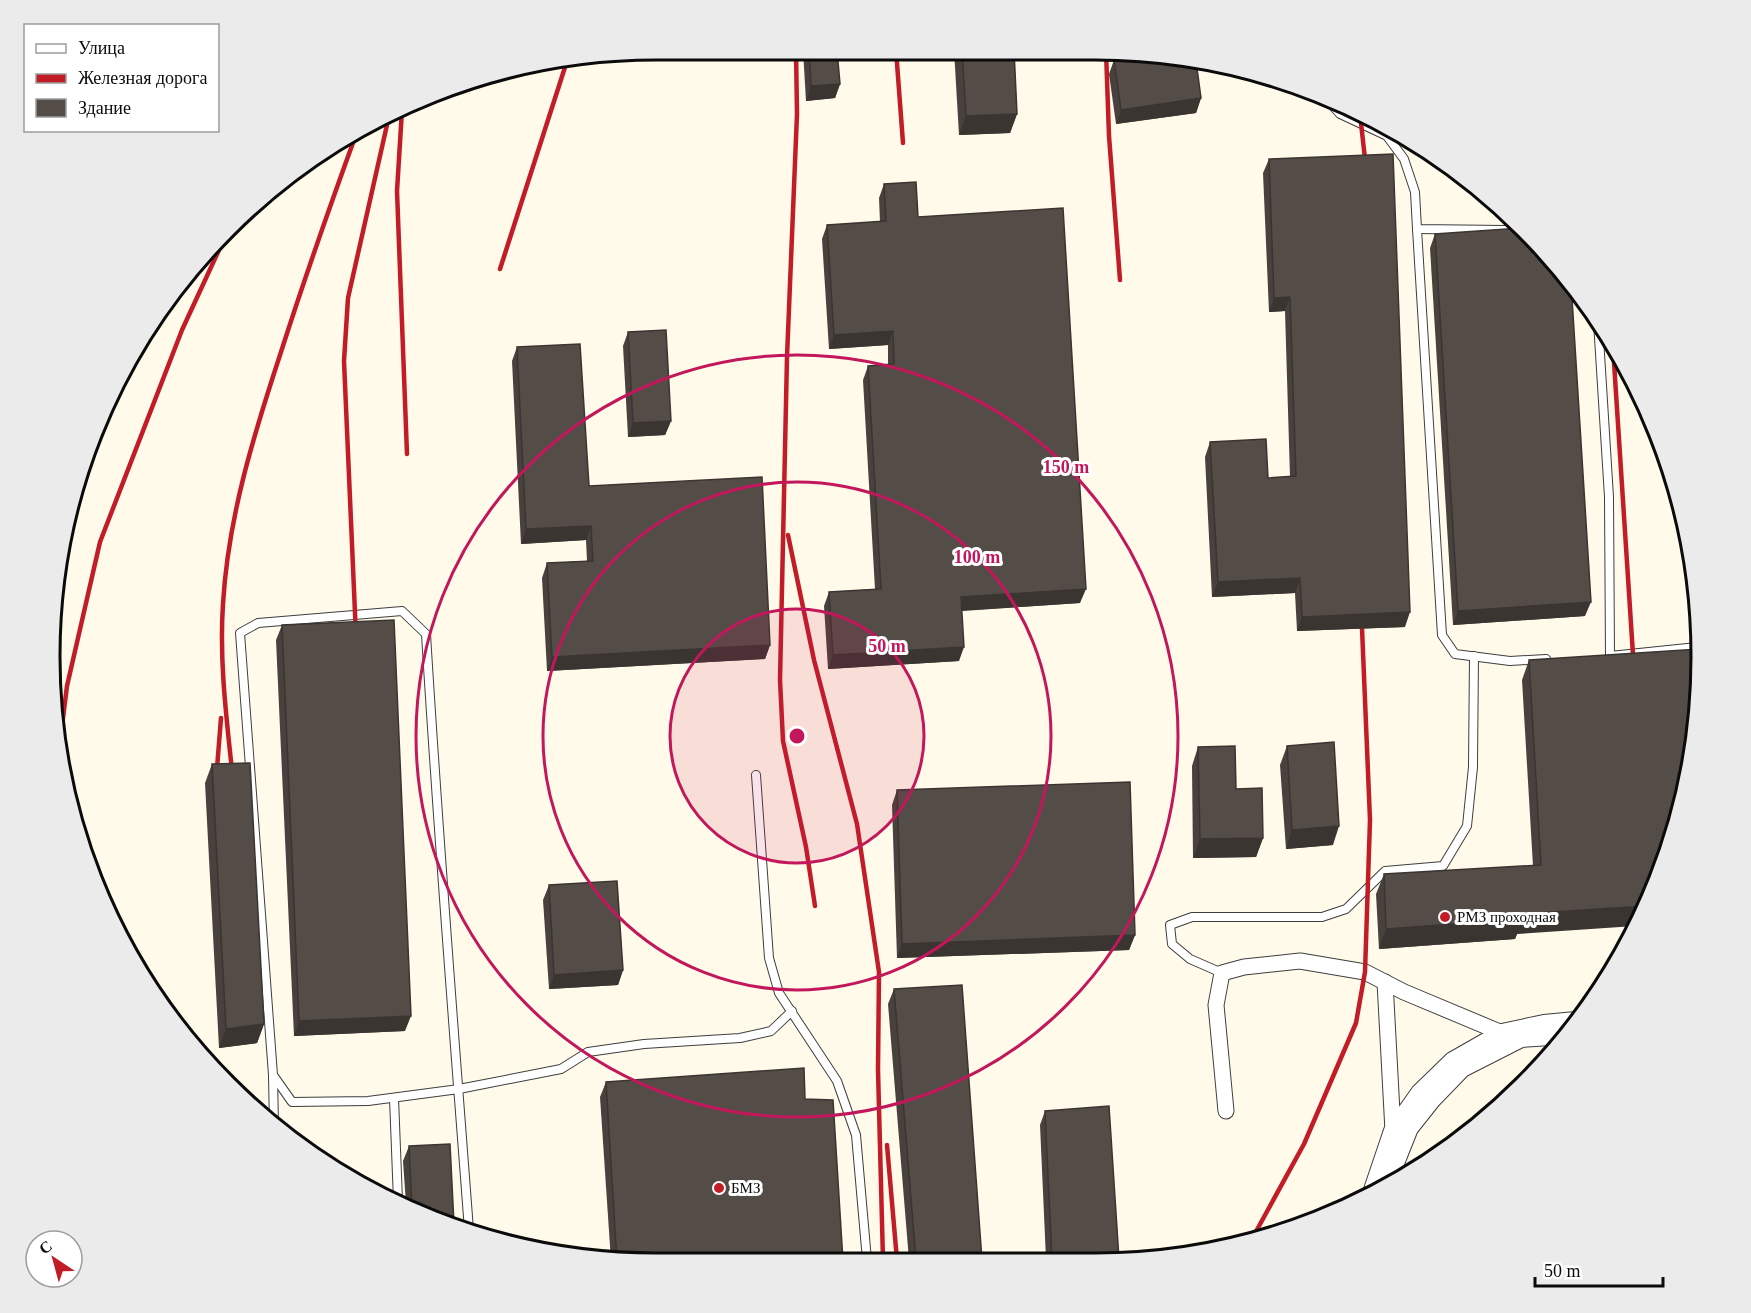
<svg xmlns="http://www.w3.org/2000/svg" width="1751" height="1313" font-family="Georgia,serif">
	<rect width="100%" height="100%" fill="#fffae9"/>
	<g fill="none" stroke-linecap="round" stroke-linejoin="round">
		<defs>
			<g id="service">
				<polyline points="1322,94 1340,114 1387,136 1404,159 1415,192 1417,229 1505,230"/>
				<polyline points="1417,229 1442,635 1455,654 1510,661 1546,659"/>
				<polyline points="1598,322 1609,497 1610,656 1697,647"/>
				<polyline points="756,775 769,958 779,993 837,1081 856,1135 867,1260"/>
				<polyline points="1222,973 1190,959 1172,944 1170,925 1192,917 1322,917 1346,909 1385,871 1443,866 1467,826 1473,767 1474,656"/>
				<polyline points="273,1076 274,1126"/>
				<polyline points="394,1098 398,1201"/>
				<path d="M 469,1230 C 454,1032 438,833 426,634 L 402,611 L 258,623 L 240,633 L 273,1075 L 292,1102 L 368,1101 L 459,1089 L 561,1069 L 588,1052 L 644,1044 L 740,1038 L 771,1031 L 792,1011"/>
			</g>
			<g id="minor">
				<polyline points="1385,982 1393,1131"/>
				<polyline points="1226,1111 1216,1005 1222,973 1244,967 1300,961 1365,972 1404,992 1502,1033"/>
			</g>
			<g id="tertiary">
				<polyline points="1387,1183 1409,1128 1432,1099 1462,1068 1521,1038 1566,1035"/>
				<polyline points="1373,1190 1393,1131 1420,1093 1453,1061 1502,1033 1544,1024 1576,1021"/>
			</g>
		</defs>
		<use href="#service" stroke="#3e3e3e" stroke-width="10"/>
		<use href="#minor" stroke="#3e3e3e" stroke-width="17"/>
		<use href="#tertiary" stroke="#3e3e3e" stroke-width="20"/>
		<use href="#service" stroke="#fff" stroke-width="8"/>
		<use href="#minor" stroke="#fff" stroke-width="15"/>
		<use href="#tertiary" stroke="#fff" stroke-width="18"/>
		<g stroke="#c21c27" stroke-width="4.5">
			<polyline points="796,50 797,114 787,357 780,680 783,741 806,847 815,906"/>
			<polyline points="896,50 903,143"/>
			<polyline points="1106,51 1109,136 1120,280"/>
			<polyline points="402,110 397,191 407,454"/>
			<polyline points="1360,114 1365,159"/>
			<polyline points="500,269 567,61"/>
			<polyline points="1613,347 1634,670"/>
			<polyline points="788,535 814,660 857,824 879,972 878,1070 883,1260"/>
			<polyline points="356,636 344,361 348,298 389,116"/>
			<polyline points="60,742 67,686 100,542 182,330 231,224"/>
			<path d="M 233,780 C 227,722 219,662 223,604 C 228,517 254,434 281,352 C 305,277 331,203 358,129"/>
			<polyline points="216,781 221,718"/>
			<polyline points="887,1145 897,1260"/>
			<polyline points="1253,1237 1304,1144 1356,1023 1365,972 1370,820 1362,628"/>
		</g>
	</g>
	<g fill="#48413d">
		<polygon points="803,50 837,50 840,84 835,98 806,101"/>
		<polygon points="954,50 1014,50 1017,114 1010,133 959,135"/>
		<polygon points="1114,60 1201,98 1196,113 1116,124 1109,74"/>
		<polygon points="1269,159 1405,627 1297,631 1295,593 1212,597 1205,457 1210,442 1268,478 1290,477 1285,311 1269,312 1263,173"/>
		<polygon points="884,184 918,217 1080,603 962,611 959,661 828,669 824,606 829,592 875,589 863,380 868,366 888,365 888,345 829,349 822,239 827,225 880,222 879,198"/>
		<polygon points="1435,234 1585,616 1453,625 1430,248"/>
		<polygon points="628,332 671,421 665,435 628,437 623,346"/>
		<polygon points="517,347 589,486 770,645 765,659 547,671 542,578 547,563 587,561 586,540 521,544 512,361"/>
		<polygon points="282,625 405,1031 294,1036 276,640"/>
		<polygon points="1699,649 1517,934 1515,939 1379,949 1376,894 1384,874 1533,866 1522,680 1529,660"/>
		<polygon points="1287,746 1333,845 1286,849 1280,765"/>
		<polygon points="1198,747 1236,789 1263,838 1256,857 1193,858 1192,766"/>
		<polygon points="212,764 264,1024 257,1043 219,1048 205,783"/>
		<polygon points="897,790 1135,935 1129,950 897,958 892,805"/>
		<polygon points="549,885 623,970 618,985 549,989 543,900"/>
		<polygon points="894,989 982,1260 909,1260 888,1004"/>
		<polygon points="606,1082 805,1099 616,1262 611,1261 600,1097"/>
		<polygon points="1045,1111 1119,1259 1046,1259 1040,1125"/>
		<polygon points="409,1146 454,1224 406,1204 403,1161"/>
	</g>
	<g fill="#3b3532">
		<polygon points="840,84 835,98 806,101 811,86"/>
		<polygon points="1201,98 1196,113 1116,124 1121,110"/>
		<polygon points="1017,114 1010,133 959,135 966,116"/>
		<polygon points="1290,297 1285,311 1269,312 1274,298"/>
		<polygon points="893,331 888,345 829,349 834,335"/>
		<polygon points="671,421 665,435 628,437 633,423"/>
		<polygon points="591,526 586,540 521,544 526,529"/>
		<polygon points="1300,578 1295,593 1212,597 1218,582"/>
		<polygon points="1086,589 1080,603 956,611 961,597"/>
		<polygon points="1591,602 1585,616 1453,625 1458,611"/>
		<polygon points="1410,612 1405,627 1297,631 1302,617"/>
		<polygon points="770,645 765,659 547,671 552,657"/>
		<polygon points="964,647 959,661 828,669 833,655"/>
		<polygon points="1339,826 1333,845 1286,849 1292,830"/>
		<polygon points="1263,838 1256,857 1193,858 1200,839"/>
		<polygon points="1645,906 1635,926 1517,934 1515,939 1379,949 1386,929 1521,914"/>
		<polygon points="1135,935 1129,950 897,958 902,944"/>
		<polygon points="623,970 618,985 549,989 554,975"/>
		<polygon points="411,1016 405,1031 294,1036 299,1021"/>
		<polygon points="264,1024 257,1043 219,1048 226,1029"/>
	</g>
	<g fill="#544c47" stroke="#3b3532" stroke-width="1.5">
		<polygon points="809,50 837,50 840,84 811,86"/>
		<polygon points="962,50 1014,50 1017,114 966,116"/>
		<polygon points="1154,54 1196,61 1201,98 1121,110 1114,60"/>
		<polygon points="1393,154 1410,612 1302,617 1300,578 1218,582 1210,442 1266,439 1268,478 1296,476 1290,297 1274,298 1269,159"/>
		<polygon points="916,182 918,217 1063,208 1086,589 961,597 964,647 833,655 829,592 881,589 868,366 894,364 893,331 834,335 827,225 886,221 884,184"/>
		<polygon points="1521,228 1571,282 1591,602 1458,611 1435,234"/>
		<polygon points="666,330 671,421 633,423 628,332"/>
		<polygon points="580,344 589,486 762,477 770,645 552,657 547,563 593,561 591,526 526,529 517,347"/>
		<polygon points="394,620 411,1016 299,1021 282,625"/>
		<polygon points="1699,649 1696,736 1669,852 1645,906 1521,914 1522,919 1386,929 1384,874 1541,865 1529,660"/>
		<polygon points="1334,742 1339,826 1292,830 1287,746"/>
		<polygon points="1235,746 1236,789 1262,788 1263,838 1200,839 1198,747"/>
		<polygon points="250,763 264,1024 226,1029 212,764"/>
		<polygon points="1130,782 1135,935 902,944 897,790"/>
		<polygon points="617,881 623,970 554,975 549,885"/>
		<polygon points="962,985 982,1260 916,1260 894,989"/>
		<polygon points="804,1068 805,1099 833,1100 843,1261 617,1262 606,1082"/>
		<polygon points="1109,1106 1119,1259 1052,1259 1045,1111"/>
		<polygon points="450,1144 454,1224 412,1207 409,1146"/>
	</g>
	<circle cx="797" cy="736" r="127" fill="#c2185b" fill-opacity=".12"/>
	<g fill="none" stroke="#c2185b" stroke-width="3">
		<circle cx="797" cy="736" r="127"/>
		<circle cx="797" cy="736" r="254"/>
		<circle cx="797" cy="736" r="381"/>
	</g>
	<g fill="#c21c27" stroke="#fff" stroke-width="2">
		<circle cx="1445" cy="917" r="6"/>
		<circle cx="719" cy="1188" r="6"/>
	</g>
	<g text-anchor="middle" stroke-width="6" stroke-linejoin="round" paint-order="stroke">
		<g font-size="15" fill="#0b0b0b" stroke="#fff" text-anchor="start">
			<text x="1457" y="922">РМЗ проходная</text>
			<text x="731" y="1193">БМЗ</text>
		</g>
	</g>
	<path d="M0 0H1751V1313H0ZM656 60H1095A596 596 0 0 1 1691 656V657A596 596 0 0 1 1095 1253H656A596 596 0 0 1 60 657V656A596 596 0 0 1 656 60Z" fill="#ebebeb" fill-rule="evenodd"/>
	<path fill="none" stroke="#0b0b0b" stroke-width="3" d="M656 60H1095A596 596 0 0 1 1691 656V657A596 596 0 0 1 1095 1253H656A596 596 0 0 1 60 657V656A596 596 0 0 1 656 60Z"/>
	<circle cx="797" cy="736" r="9" fill="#c2185b" stroke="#fff" stroke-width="3"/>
	<g font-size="18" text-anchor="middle" font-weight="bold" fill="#c2185b" stroke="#fff" stroke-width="6" stroke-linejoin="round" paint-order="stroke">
		<text x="1066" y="473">150 m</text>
		<text x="977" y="563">100 m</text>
		<text x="887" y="652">50 m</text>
	</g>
	<rect x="24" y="24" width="195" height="108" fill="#ffffff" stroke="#9d9d9d" stroke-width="1.5"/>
	<rect x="36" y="44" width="30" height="9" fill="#ffffff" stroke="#9d9d9d" stroke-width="1.5"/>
	<text x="78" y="54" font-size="18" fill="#0b0b0b">Улица</text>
	<rect x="36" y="74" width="30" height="9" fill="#c21c27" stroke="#9d9d9d" stroke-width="1.5"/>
	<text x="78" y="84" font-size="18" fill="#0b0b0b">Железная дорога</text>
	<rect x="36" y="99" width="30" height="18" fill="#544c47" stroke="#9d9d9d" stroke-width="1.5"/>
	<text x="78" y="114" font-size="18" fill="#0b0b0b">Здание</text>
	<g transform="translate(54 1259) rotate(324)"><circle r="28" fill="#ffffff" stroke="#9d9d9d" stroke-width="1.5"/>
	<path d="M0-4.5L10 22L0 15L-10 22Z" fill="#c21c27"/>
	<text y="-9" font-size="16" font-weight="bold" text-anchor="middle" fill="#0b0b0b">С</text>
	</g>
	<path d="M1535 1277v9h128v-9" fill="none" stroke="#0b0b0b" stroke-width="3"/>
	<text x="1544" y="1277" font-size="18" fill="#0b0b0b" stroke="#ffffff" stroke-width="4.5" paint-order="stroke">50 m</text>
</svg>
